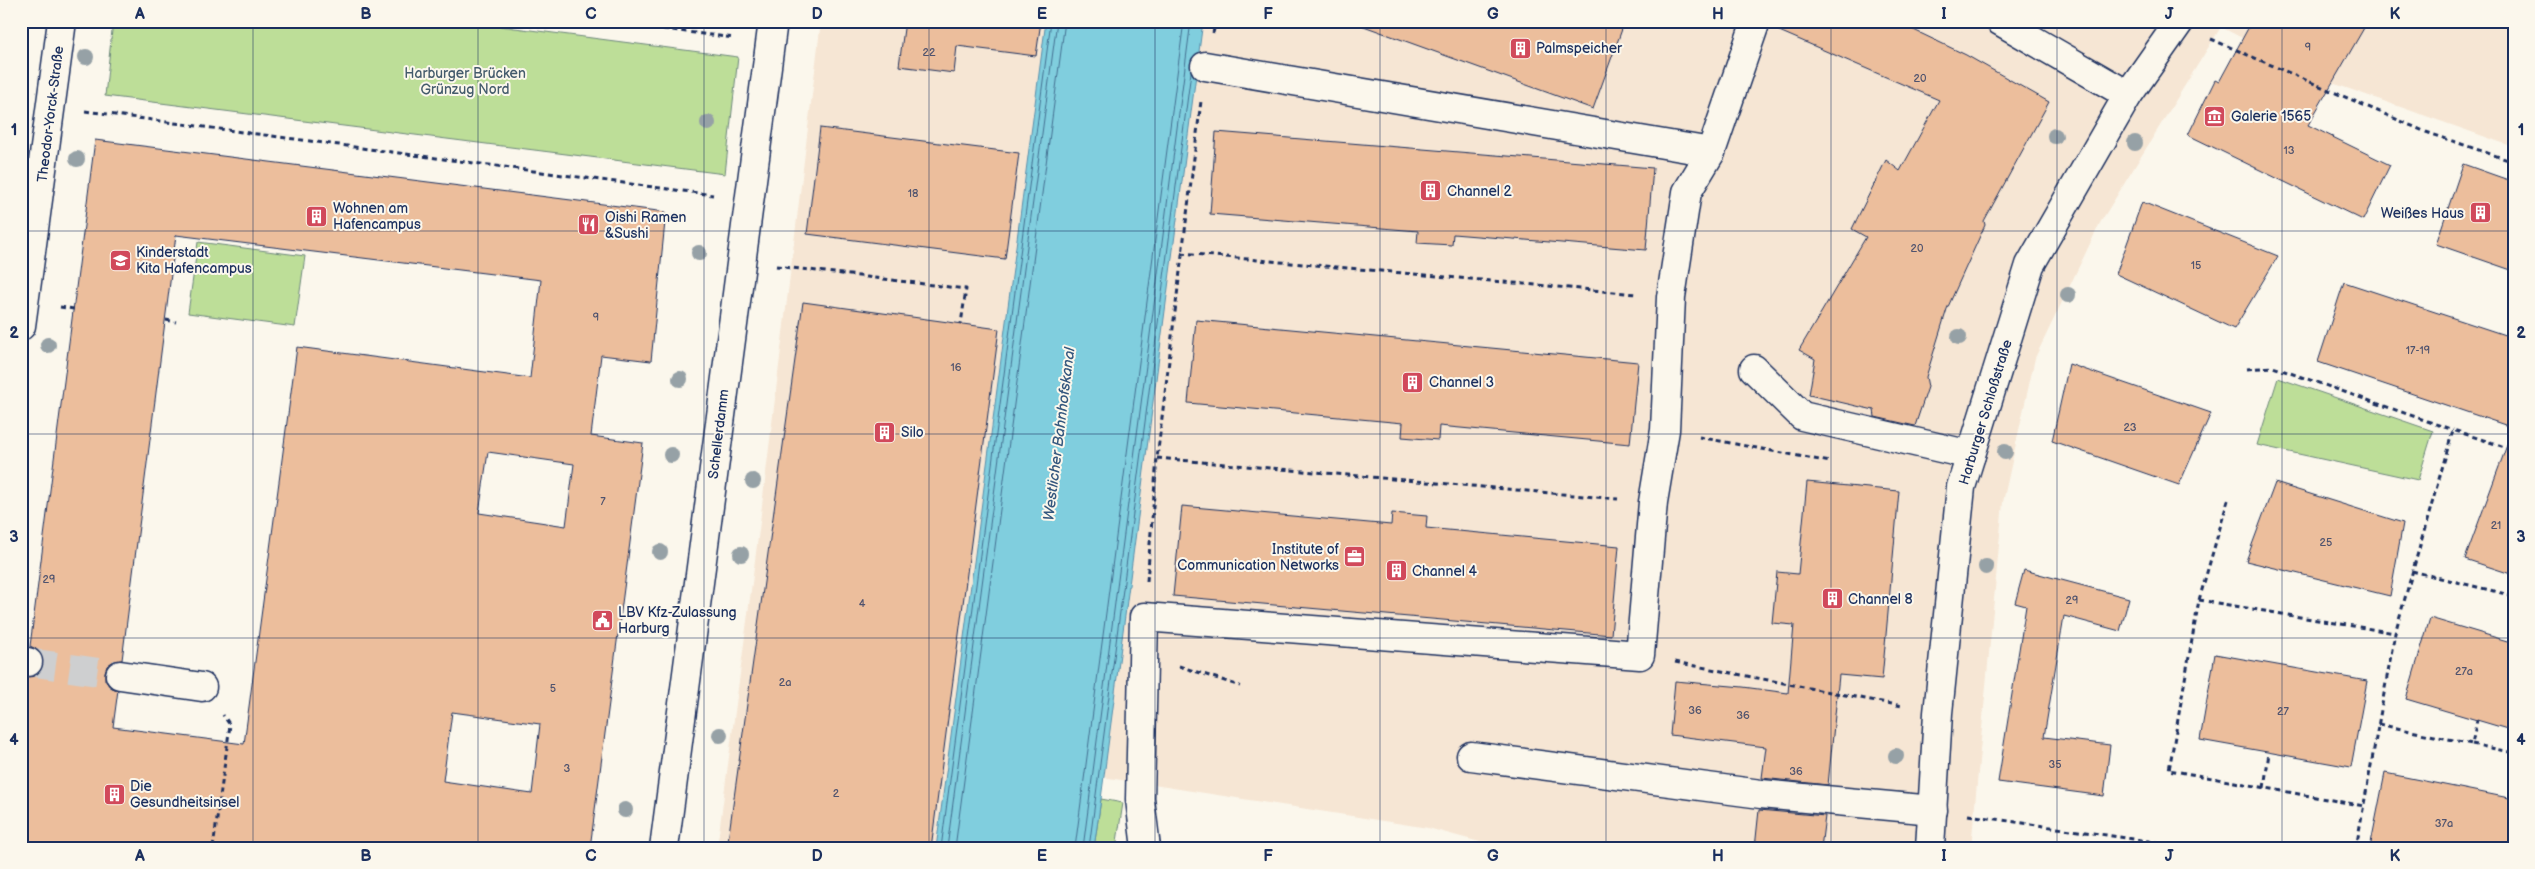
<svg xmlns="http://www.w3.org/2000/svg" width="2535" height="869" font-family="'Balsamiq Sans',sans-serif">
	<rect width="100%" height="100%" fill="#fbf7ec"/>
	<filter id="ink" filterUnits="userSpaceOnUse"><feTurbulence type="fractalNoise" baseFrequency=".02" numOctaves="2"/><feDisplacementMap in="SourceGraphic" scale="10" xChannelSelector="R" yChannelSelector="G"/><feConvolveMatrix kernelMatrix="1 2 1 2 8 2 1 2 1" color-interpolation-filters="sRGB"/></filter>
	<g filter="url(#ink)">
		<polygon fill="#f6e6d4" points="821,21 2514,21 2514,147 2321,79 2221,27 2100,223 2035,358 2003,502 1971,848 1502,848 1428,828 949,753 936,848 717,848 759,530"/>
		<g fill="#bdde98" stroke="#6c867b">
			<polygon points="113,21 461,21 738,57 725,174 105,96"/>
			<polygon points="198,242 305,256 295,327 188,313"/>
			<polygon points="2278,378 2433,431 2418,480 2257,445"/>
			<polygon points="1101,799 1123,803 1116,848 1094,848"/>
		</g>
		<polygon fill="#80cede" stroke="#588eab" points="1046,21 1203,21 1101,799 1094,848 936,848"/>
		<g fill="none" stroke-linecap="round" stroke-linejoin="round">
			<g stroke="#436f91" stroke-width="1">
				<polyline points="941,848 1051,21"/>
				<polyline points="947,848 1057,21"/>
				<polyline points="955,848 1065,21"/>
				<polyline points="1075,848 1184,21"/>
				<polyline points="1083,848 1191,21"/>
				<polyline points="1089,848 1191,72"/>
			</g>
		</g>
		<g fill="#ecbe9c" stroke="#1b2f5e" fill-rule="evenodd">
			<polygon points="905,21 1041,21 1036,56 957,46 954,73 899,66"/>
			<polygon points="1362,21 1625,21 1593,109 1361,25"/>
			<polygon points="1771,21 1895,21 1966,55 2049,102 1984,221 1985,225 1947,309 1926,377 1928,387 1915,426 1875,417 1874,410 1809,395 1815,359 1799,350 1866,237 1852,229 1886,160 1900,171 1939,100 1770,27"/>
			<polygon points="2252,21 2368,21 2308,125 2390,165 2363,220 2188,135 2215,80 2219,82"/>
			<polygon points="820,128 1019,153 1005,259 807,234"/>
			<polygon points="1216,132 1653,168 1646,250 1453,234 1452,245 1417,243 1418,231 1210,214"/>
			<path d="M 95,140 L 666,212 L 651,361 L 601,355 L 591,436 L 643,443 L 590,848 L 21,848 L 21,700 L 25,677 L 34,676 L 41,671 L 43,664 L 43,657 L 38,650 L 30,646 ZM 176,235 L 541,280 L 530,378 L 297,347 L 244,744 L 113,727 L 118,690 L 110,687 L 105,680 L 105,672 L 107,666 L 114,661 L 122,660 ZM 488,452 L 574,464 L 566,526 L 479,513 ZM 452,712 L 540,724 L 532,794 L 443,781 Z"/>
			<polygon points="2463,164 2514,182 2514,271 2436,244"/>
			<polygon points="2142,202 2278,256 2234,329 2116,274"/>
			<polygon points="2344,282 2514,338 2514,428 2318,362"/>
			<polygon points="803,302 999,329 931,848 727,848"/>
			<polygon points="1196,320 1638,362 1630,444 1439,426 1438,440 1402,437 1403,423 1188,403"/>
			<polygon points="2069,364 2211,413 2179,485 2052,441"/>
			<polygon points="2510,437 2514,438 2514,575 2465,559"/>
			<polygon points="1807,482 1899,491 1882,679 1839,675 1828,785 1762,778 1766,747 1670,735 1675,681 1743,687 1788,693 1794,625 1772,623 1777,572 1798,574"/>
			<polygon points="2275,483 2403,523 2390,596 2246,561"/>
			<polygon points="1182,506 1391,525 1392,513 1427,516 1426,528 1619,546 1611,635 1173,596"/>
			<polygon points="2024,570 2129,598 2120,631 2064,616 2044,737 2110,745 2104,796 1998,782 2026,606 2015,603"/>
			<polygon points="2430,618 2514,643 2514,731 2406,699"/>
			<polygon points="2215,654 2367,681 2351,767 2200,740"/>
			<polygon points="2385,773 2514,799 2514,848 2370,848"/>
			<polygon points="1759,810 1825,816 1821,848 1755,848"/>
		</g>
		<g fill="none" stroke-linecap="round" stroke-linejoin="round">
			<polyline stroke="#cecfd0" stroke-width="28" stroke-dasharray="28 14" stroke-linecap="butt" points="28,662 120,675"/>
			<defs>
				<g id="minor">
					<polyline points="2000,21 2128,95"/>
					<polyline points="1205,66 1711,152"/>
					<polyline points="21,326 62,21"/>
					<polyline points="1754,369 1802,416 1971,455"/>
					<polyline points="21,661 28,662"/>
					<polyline points="120,675 202,687"/>
					<polyline points="1471,756 1761,794 1933,810"/>
					<polyline points="664,848 773,21"/>
					<polyline points="1146,848 1140,799 1144,617 1640,655 1653,502 1665,430 1671,297 1687,192 1711,152 1756,21"/>
					<polyline points="1930,848 1938,713 1961,487 2030,265 2128,95 2180,21"/>
				</g>
			</defs>
			<use href="#minor" stroke="#1b2f5e" stroke-width="31"/>
			<g stroke="#1b2f5e" stroke-width="3" stroke-dasharray="5 4" stroke-linecap="butt">
				<polyline points="601,21 734,38"/>
				<polyline points="1213,33 1216,21"/>
				<polyline points="2211,39 2426,132 2514,162"/>
				<polyline points="85,111 713,195"/>
				<polyline points="1181,253 1636,294"/>
				<polyline points="776,266 966,289 961,324"/>
				<polyline points="60,307 74,309"/>
				<polyline points="166,320 176,322"/>
				<polyline points="2247,369 2273,367 2453,430"/>
				<polyline points="1699,437 1830,462"/>
				<polyline points="1157,458 1618,499"/>
				<polyline points="2228,500 2199,600 2169,770 2364,806"/>
				<polyline points="2412,571 2514,596"/>
				<polyline points="1147,581 1157,458 1201,101"/>
				<polyline points="2199,600 2395,633"/>
				<polyline points="1675,662 1902,706"/>
				<polyline points="1179,666 1240,686"/>
				<polyline points="2378,724 2472,744 2477,720"/>
				<polyline points="2472,744 2514,753"/>
				<polyline points="2264,788 2269,753"/>
				<polyline points="1968,815 2161,843 2160,848"/>
				<polyline points="213,848 230,725 223,715"/>
				<polyline points="2356,848 2395,633 2453,430 2514,450"/>
			</g>
			<use href="#minor" stroke="#fbf7ec" stroke-width="28"/>
		</g>
		<g fill="#96a1a6">
			<circle cx="86" cy="57" r="8"/>
			<circle cx="708" cy="123" r="8"/>
			<circle cx="2055" cy="136" r="8"/>
			<circle cx="2135" cy="143" r="8"/>
			<circle cx="77" cy="159" r="8"/>
			<circle cx="699" cy="253" r="8"/>
			<circle cx="2068" cy="295" r="8"/>
			<circle cx="1959" cy="337" r="8"/>
			<circle cx="48" cy="345" r="8"/>
			<circle cx="680" cy="379" r="8"/>
			<circle cx="2005" cy="452" r="8"/>
			<circle cx="671" cy="455" r="8"/>
			<circle cx="753" cy="481" r="8"/>
			<circle cx="660" cy="552" r="8"/>
			<circle cx="741" cy="554" r="8"/>
			<circle cx="1986" cy="567" r="8"/>
			<circle cx="720" cy="735" r="8"/>
			<circle cx="1896" cy="756" r="8"/>
			<circle cx="625" cy="810" r="8"/>
		</g>
	</g>
	<path fill="none" stroke="#1b2f5e" stroke-width="1" stroke-opacity="0.55" d="M 253,21 L 253,848M 478,21 L 478,848M 704,21 L 704,848M 929,21 L 929,848M 1155,21 L 1155,848M 1380,21 L 1380,848M 1606,21 L 1606,848M 1831,21 L 1831,848M 2057,21 L 2057,848M 2282,21 L 2282,848M 21,231 L 2514,231M 21,434 L 2514,434M 21,638 L 2514,638"/>
	<defs>
		<symbol id="building-square" viewBox="-11 -11 22 22"><rect x="-9" y="-9" width="18" height="18" rx="4" fill="#d1495b" stroke="#fbf7ec"/><path d="M-4-6H4V6H1V3H-1V6H-4ZM-2.5-4.3h1.7v1.8h-1.7ZM.8-4.3h1.7v1.8H.8ZM-2.5-1h1.7V.8h-1.7ZM.8-1h1.7V.8H.8Z" fill="#fff"/></symbol>
		<symbol id="museum-square" viewBox="-11 -11 22 22"><rect x="-9" y="-9" width="18" height="18" rx="4" fill="#d1495b" stroke="#fbf7ec"/><path d="M0-6L6-3V-2H-6V-3ZM-5-1h2V3h-2ZM-1-1h2V3h-2ZM3-1h2V3H3ZM-6 4H6V6H-6Z" fill="#fff"/></symbol>
		<symbol id="restaurant-square" viewBox="-11 -11 22 22"><rect x="-9" y="-9" width="18" height="18" rx="4" fill="#d1495b" stroke="#fbf7ec"/><path d="M-5-6h1v4h1v-4h1v4h1v-4h1v5L-1.5 .5V6h-2V.5L-5-1ZM5-6V6H3V1.5H1.5Q1.5-4 5-6Z" fill="#fff"/></symbol>
		<symbol id="school-square" viewBox="-11 -11 22 22"><rect x="-9" y="-9" width="18" height="18" rx="4" fill="#d1495b" stroke="#fbf7ec"/><path d="M0-5L7-2L0 1L-7-2ZM-4 1L0 2.5L4 1V4Q0 6-4 4Z" fill="#fff"/></symbol>
		<symbol id="office-square" viewBox="-11 -11 22 22"><rect x="-9" y="-9" width="18" height="18" rx="4" fill="#d1495b" stroke="#fbf7ec"/><path d="M-6-3h4V-5.5h4V-3h4V5H-6ZM-1-4.5V-3h2v-1.5ZM-6 0V1H6V0Z" fill="#fff"/></symbol>
		<symbol id="civic-square" viewBox="-11 -11 22 22"><rect x="-9" y="-9" width="18" height="18" rx="4" fill="#d1495b" stroke="#fbf7ec"/><path d="M-.6-6.5H3V-4.5H.6V-3L4-1V1h2V6H-6V1h2V-1L-.6-3ZM-1.2 2.5V6h2.4V2.5Z" fill="#fff"/></symbol>
	</defs>
	<g fill-rule="evenodd">
		<use href="#building-square" x="1508" y="36" width="25" height="25"/>
		<use href="#museum-square" x="2202" y="104" width="25" height="25"/>
		<use href="#building-square" x="1418" y="178" width="25" height="25"/>
		<use href="#building-square" x="2468" y="200" width="25" height="25"/>
		<use href="#building-square" x="304" y="204" width="25" height="25"/>
		<use href="#restaurant-square" x="576" y="212" width="25" height="25"/>
		<use href="#school-square" x="108" y="248" width="25" height="25"/>
		<use href="#building-square" x="1400" y="370" width="25" height="25"/>
		<use href="#building-square" x="872" y="420" width="25" height="25"/>
		<use href="#office-square" x="1342" y="544" width="25" height="25"/>
		<use href="#building-square" x="1384" y="558" width="25" height="25"/>
		<use href="#building-square" x="1820" y="586" width="25" height="25"/>
		<use href="#civic-square" x="590" y="608" width="25" height="25"/>
		<use href="#building-square" x="102" y="782" width="25" height="25"/>
	</g>
	<g text-anchor="middle" stroke-width="4" stroke-linejoin="round" paint-order="stroke">
		<g font-size="11" fill="#4f536e">
			<text x="2308" y="51">9</text>
			<text x="929" y="56">22</text>
			<text x="1920" y="82">20</text>
			<text x="2289" y="154">13</text>
			<text x="913" y="197">18</text>
			<text x="1917" y="252">20</text>
			<text x="2196" y="269">15</text>
			<text x="596" y="321">9</text>
			<text x="2418" y="354">17-19</text>
			<text x="956" y="371">16</text>
			<text x="2130" y="431">23</text>
			<text x="603" y="505">7</text>
			<text x="2496" y="529">21</text>
			<text x="2326" y="546">25</text>
			<text x="49" y="583">29</text>
			<text x="2072" y="604">29</text>
			<text x="862" y="607">4</text>
			<text x="2464" y="675">27a</text>
			<text x="785" y="686">2a</text>
			<text x="553" y="692">5</text>
			<text x="1695" y="714">36</text>
			<text x="2283" y="715">27</text>
			<text x="1743" y="719">36</text>
			<text x="2055" y="768">35</text>
			<text x="567" y="772">3</text>
			<text x="1796" y="775">36</text>
			<text x="836" y="797">2</text>
			<text x="2444" y="827">37a</text>
		</g>
		<g font-size="14" fill="#1b2f5e" stroke="#fbf7ec" text-anchor="start">
			<text x="1536" y="53">Palmspeicher</text>
			<text x="2231" y="121">Galerie 1565</text>
			<text x="1447" y="196">Channel 2</text>
			<text x="333" y="213">Wohnen am<tspan x="333" dy="16">Hafencampus</tspan></text>
			<text x="2464" y="218" text-anchor="end">Weißes Haus</text>
			<text x="605" y="222">Oishi Ramen<tspan x="605" dy="16">&amp;Sushi</tspan></text>
			<text x="136" y="257">Kinderstadt<tspan x="136" dy="16">Kita Hafencampus</tspan></text>
			<text x="1429" y="387">Channel 3</text>
			<text x="901" y="437">Silo</text>
			<text x="1339" y="554" text-anchor="end">Institute of<tspan x="1339" dy="16">Communication Networks</tspan></text>
			<text x="1412" y="576">Channel 4</text>
			<text x="1848" y="604">Channel 8</text>
			<text x="618" y="617">LBV Kfz-Zulassung<tspan x="618" dy="16">Harburg</tspan></text>
			<text x="130" y="791">Die<tspan x="130" dy="16">Gesundheitsinsel</tspan></text>
		</g>
		<g font-size="14" fill="#445b6c" stroke="#fbf7ec">
			<text x="465" y="78">Harburger Brücken<tspan x="465" dy="16">Grünzug Nord</tspan></text>
		</g>
		<g font-size="14" fill="#1b2f5e" stroke="#fbf7ec">
			<text transform="translate(50 114) rotate(-83)" y="5">Theodor-Yorck-Straße</text>
			<text transform="translate(1985 412) rotate(-73)" y="5">Harburger Schloßstraße</text>
			<text transform="translate(718 434) rotate(-83)" y="5">Schellerdamm</text>
		</g>
		<g font-size="15" font-style="italic" fill="#34577e" stroke="#fbf7ec">
			<text transform="translate(1059 434) rotate(-83)" y="5">Westlicher Bahnhofskanal</text>
		</g>
	</g>
	<rect width="2535" height="869" fill="none" stroke="#fbf7ec" stroke-width="55"/>
	<rect x="28" y="28" width="2480" height="814" fill="none" stroke="#1b2f5e" stroke-width="2"/>
	<g font-size="16" text-anchor="middle" font-weight="bold" fill="#1b2f5e">
		<text x="140" y="19">A</text>
		<text x="366" y="19">B</text>
		<text x="591" y="19">C</text>
		<text x="817" y="19">D</text>
		<text x="1042" y="19">E</text>
		<text x="1268" y="19">F</text>
		<text x="1493" y="19">G</text>
		<text x="1718" y="19">H</text>
		<text x="1944" y="19">I</text>
		<text x="2169" y="19">J</text>
		<text x="2395" y="19">K</text>
		<text x="14" y="135">1</text>
		<text x="2521" y="135">1</text>
		<text x="14" y="338">2</text>
		<text x="2521" y="338">2</text>
		<text x="14" y="542">3</text>
		<text x="2521" y="542">3</text>
		<text x="14" y="745">4</text>
		<text x="2521" y="745">4</text>
		<text x="140" y="861">A</text>
		<text x="366" y="861">B</text>
		<text x="591" y="861">C</text>
		<text x="817" y="861">D</text>
		<text x="1042" y="861">E</text>
		<text x="1268" y="861">F</text>
		<text x="1493" y="861">G</text>
		<text x="1718" y="861">H</text>
		<text x="1944" y="861">I</text>
		<text x="2169" y="861">J</text>
		<text x="2395" y="861">K</text>
	</g>
</svg>
